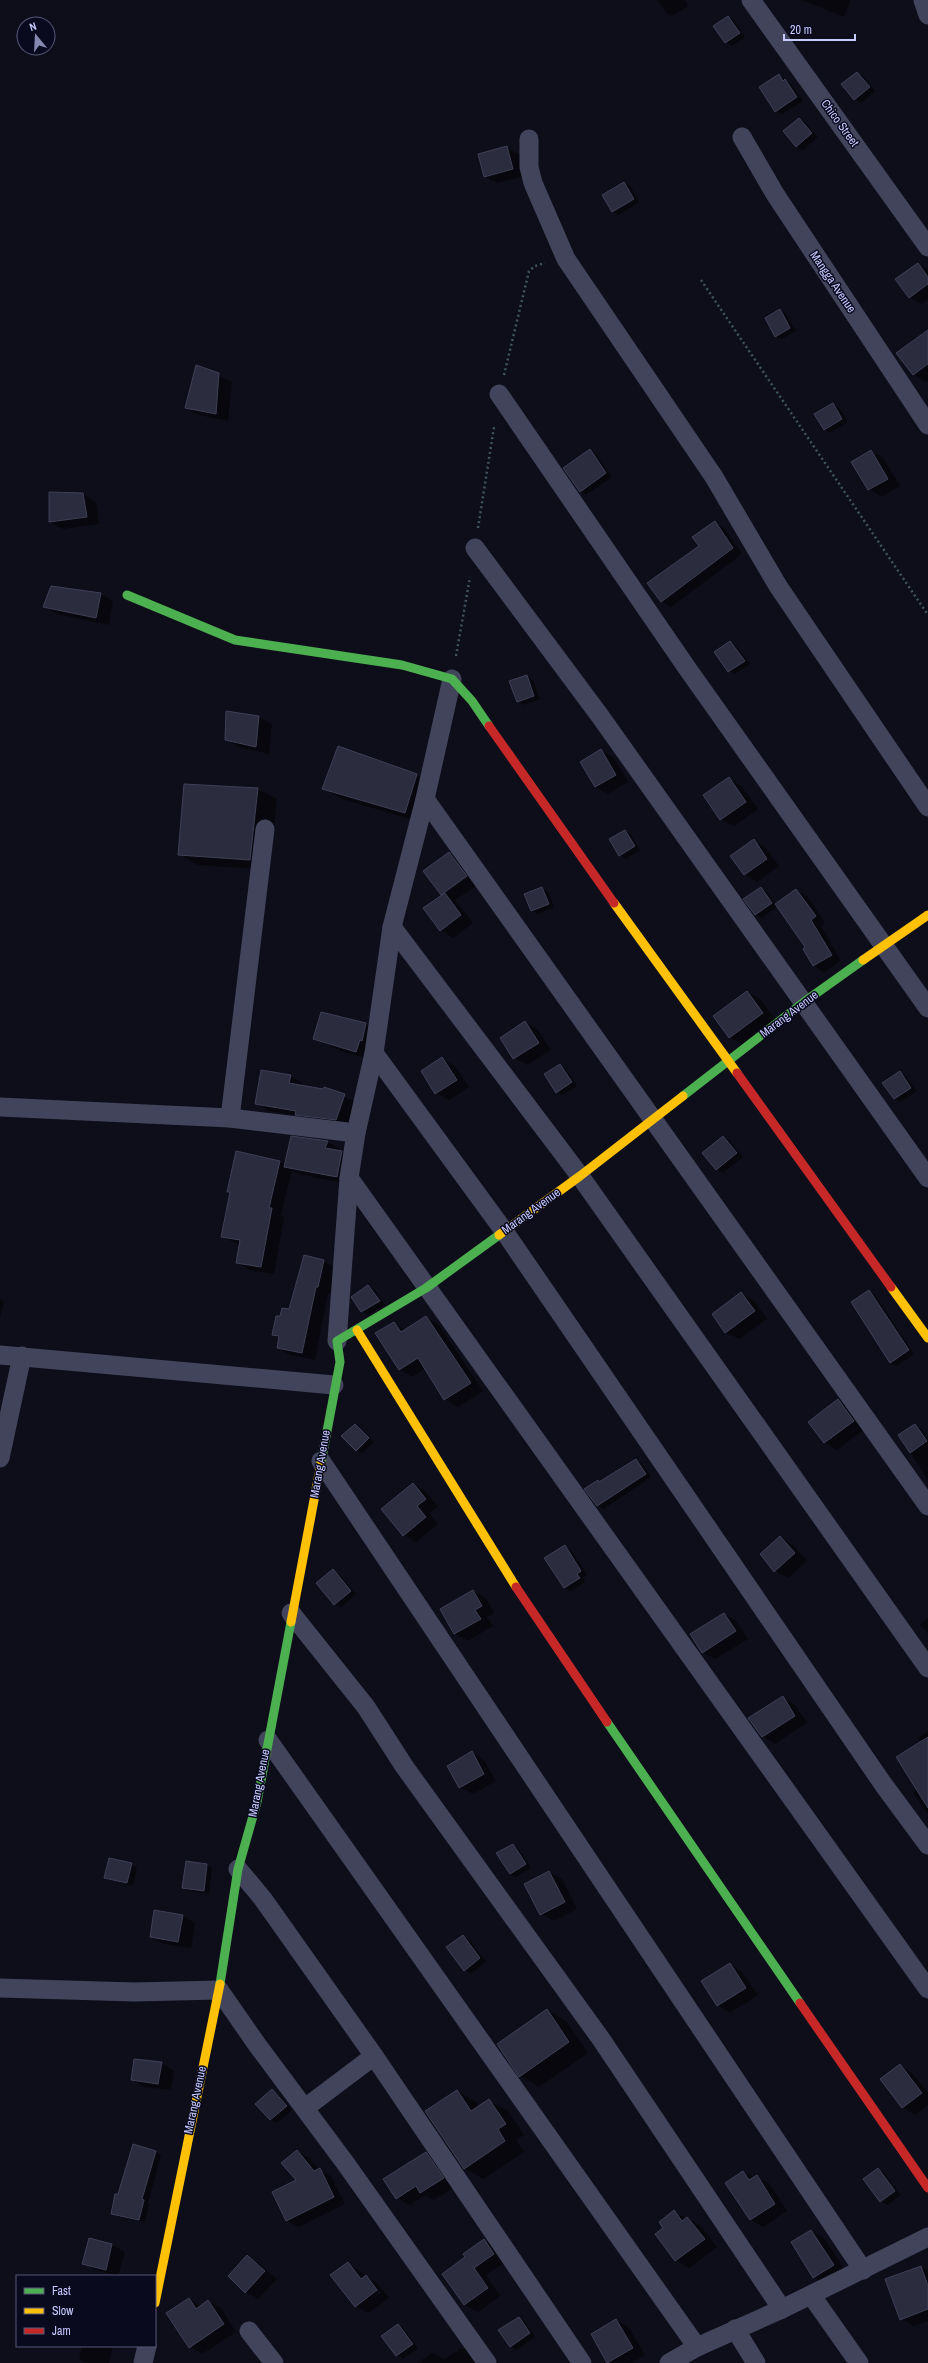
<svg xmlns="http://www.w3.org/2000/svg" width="928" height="2363" font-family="'Archivo Narrow',sans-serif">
	<rect width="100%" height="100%" fill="#0e0e1a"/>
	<g fill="#0007" fill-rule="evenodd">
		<polygon points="658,0 685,0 688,6 672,16 666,13"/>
		<polygon points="802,0 851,0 844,17"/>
		<polygon points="728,17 734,20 745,37 732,46 726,42"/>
		<polygon points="857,73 863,76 875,91 861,103 855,99"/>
		<polygon points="779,75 791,84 803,101 782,114 776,111"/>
		<polygon points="799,119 805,122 818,137 803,150 797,147 784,131"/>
		<polygon points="507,148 520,155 525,176 497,183 485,176"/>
		<polygon points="624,183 630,186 639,202 619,215 612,211"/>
		<polygon points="918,264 928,270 928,300 922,304 909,297"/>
		<polygon points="780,310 786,314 796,331 782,339 775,336"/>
		<polygon points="928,331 928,381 926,382 914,375"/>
		<polygon points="197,367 232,382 228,421 199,415 186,407"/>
		<polygon points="833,404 839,408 848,422 830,433 824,429"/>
		<polygon points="590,450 596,454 612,477 586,495 580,491"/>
		<polygon points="871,451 883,458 900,486 882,497 869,489 853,462"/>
		<polygon points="50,493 83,494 96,502 99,524 63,529 50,522"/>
		<polygon points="715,523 724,528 742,554 671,607 661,601"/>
		<polygon points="100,594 113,601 109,625 57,614 44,606"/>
		<polygon points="730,643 736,646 750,664 735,674 729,671"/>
		<polygon points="526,676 533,680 540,699 524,705 518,701"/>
		<polygon points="227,712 259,717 272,724 269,754 239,747 226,739"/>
		<polygon points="601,751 614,758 628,782 608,794 596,787"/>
		<polygon points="416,775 435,785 424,823 342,799 323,788"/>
		<polygon points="729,778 741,786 758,809 734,826 721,819"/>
		<polygon points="185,785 258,789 277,799 269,870 198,865 179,854"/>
		<polygon points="625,831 631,835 640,850 626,859 620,855"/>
		<polygon points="754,841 766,848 779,866 757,882 745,874"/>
		<polygon points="449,853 462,860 479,884 455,900 473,923 453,938 441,930 443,895 441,894"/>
		<polygon points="541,888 548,892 554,907 538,914 532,911"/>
		<polygon points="761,888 767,892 776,905 796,890 807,896 825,923 821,926 841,961 824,972 814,966 807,948 778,906 762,918 755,914"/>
		<polygon points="747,992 760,999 775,1020 742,1044 729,1037"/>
		<polygon points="321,1013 366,1024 377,1031 367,1058 343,1052 314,1038"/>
		<polygon points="526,1023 538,1030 551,1050 527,1065 514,1058"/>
		<polygon points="442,1059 455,1066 469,1087 449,1100 436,1093"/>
		<polygon points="560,1065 566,1069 577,1086 562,1095 556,1092"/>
		<polygon points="900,1072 906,1076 917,1091 900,1102 894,1099"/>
		<polygon points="290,1076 303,1083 302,1086 324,1090 325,1088 357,1103 349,1126 309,1121 300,1116 269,1111 256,1103"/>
		<polygon points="723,1137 729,1140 743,1157 723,1173 717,1169 703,1153"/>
		<polygon points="328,1142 340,1149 339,1152 354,1160 349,1184 298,1174 292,1170 281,1215 284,1217 274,1274 249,1270 237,1262 240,1245 223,1237 230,1193 228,1191 279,1161 286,1165"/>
		<polygon points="305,1256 324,1261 336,1269 331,1294 328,1293 315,1360 290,1355 278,1348 280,1338 273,1334 281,1318 290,1311"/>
		<polygon points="368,1286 375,1290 385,1305 368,1315 362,1311"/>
		<polygon points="869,1291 875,1295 914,1354 896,1366 890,1363"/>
		<polygon points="741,1293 754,1301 767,1319 739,1339 726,1332"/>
		<polygon points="0,1299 4,1302 0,1317"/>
		<polygon points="426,1317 439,1325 483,1391 458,1407 445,1399 426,1368 412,1377 399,1369 394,1323 406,1330"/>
		<polygon points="838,1401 851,1408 866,1428 837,1450 824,1442"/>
		<polygon points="355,1425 374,1442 362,1453 356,1450"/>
		<polygon points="915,1425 921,1429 928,1439 928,1480 900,1436"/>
		<polygon points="636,1460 642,1464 651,1477 604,1509 598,1506 586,1489 600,1483"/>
		<polygon points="413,1484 425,1491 438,1507 429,1513 438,1524 416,1542 404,1535"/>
		<polygon points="781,1537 793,1545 807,1561 788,1578 775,1571"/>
		<polygon points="565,1546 571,1550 587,1575 583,1577 585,1582 571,1591 565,1587 546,1558"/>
		<polygon points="333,1571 339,1574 356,1594 341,1607 335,1604"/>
		<polygon points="473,1591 486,1598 494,1613 487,1617 493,1626 468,1641 455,1633"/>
		<polygon points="724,1614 737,1622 748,1639 715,1659 702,1652"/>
		<polygon points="928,1618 928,1634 920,1624"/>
		<polygon points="783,1697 795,1705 807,1723 775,1744 762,1736"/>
		<polygon points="928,1732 928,1814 913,1793 917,1789 921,1742 918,1738"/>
		<polygon points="472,1752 484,1760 496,1781 473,1794 460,1787"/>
		<polygon points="513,1845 519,1849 531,1868 516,1877 510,1874"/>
		<polygon points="131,1864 137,1868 133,1886 105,1877"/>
		<polygon points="206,1865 212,1868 209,1894 189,1891 183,1888"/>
		<polygon points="549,1872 562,1879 577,1909 554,1921 541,1914"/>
		<polygon points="183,1916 195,1923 191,1948 164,1944 151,1937"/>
		<polygon points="463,1936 469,1939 486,1962 471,1974 465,1970"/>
		<polygon points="730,1964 742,1972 758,1995 730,2013 718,2005"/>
		<polygon points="547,2010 566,2021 588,2053 539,2087 520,2076"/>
		<polygon points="161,2063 174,2071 171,2090 144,2087 132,2079"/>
		<polygon points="900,2065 912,2073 928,2093 928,2105 915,2115 902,2107"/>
		<polygon points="272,2090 278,2094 292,2110 277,2123 271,2120"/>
		<polygon points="457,2091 476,2102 479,2107 489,2101 508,2111 524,2135 516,2140 524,2152 483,2179 464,2168"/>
		<polygon points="297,2151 309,2158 319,2170 331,2176 345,2204 298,2227 286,2220 297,2180"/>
		<polygon points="155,2152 161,2155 148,2203 149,2204 145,2222 118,2217 112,2213 119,2195"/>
		<polygon points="426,2153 438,2160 456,2186 434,2200 426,2195 410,2205 397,2198"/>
		<polygon points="878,2169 884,2173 901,2195 887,2205 881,2201"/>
		<polygon points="743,2172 769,2183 787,2211 763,2227 751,2220"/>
		<polygon points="674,2212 700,2225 717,2247 689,2268 676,2260 665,2228"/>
		<polygon points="811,2231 824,2238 846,2272 827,2284 814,2277"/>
		<polygon points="90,2239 112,2245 125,2252 118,2276 96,2270 84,2263"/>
		<polygon points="484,2240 496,2247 506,2262 486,2275 500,2296 478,2312 465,2305 443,2274 466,2258"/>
		<polygon points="247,2256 260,2264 277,2279 258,2299 246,2292 229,2276"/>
		<path d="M 348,2263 L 378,2284 L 389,2298 L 368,2313 L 356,2306 ZM 371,2284 L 375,2286 L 381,2293 L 379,2295 Z"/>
		<polygon points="921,2267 928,2271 928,2321 914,2326 901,2319"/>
		<polygon points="189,2299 201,2306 208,2301 221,2308 236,2332 202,2354 190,2347"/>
		<polygon points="519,2318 525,2322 535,2337 516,2350 510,2346"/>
		<polygon points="616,2320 629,2328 645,2355 632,2363 608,2362"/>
		<polygon points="398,2325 404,2329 418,2348 403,2359 397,2355"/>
		<polygon points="82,2346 113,2346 109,2363 86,2363 79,2359"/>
		<polygon points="462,2348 475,2355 480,2363 417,2363 432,2353 444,2359"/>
	</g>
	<g fill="#2b2c3d" stroke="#3f3f58">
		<polygon points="728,16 740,33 725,43 713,26"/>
		<polygon points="857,72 870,87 854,100 841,84"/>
		<polygon points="779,74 783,81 785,79 797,97 775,112 759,87"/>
		<polygon points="799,118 812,133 796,147 783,131"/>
		<polygon points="507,146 513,169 484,177 478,154"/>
		<polygon points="624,182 634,199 612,212 602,195"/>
		<polygon points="918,263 928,277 928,284 909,298 895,279"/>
		<polygon points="780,309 790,328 775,337 765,318"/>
		<polygon points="928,330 928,364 913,375 896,353"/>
		<polygon points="196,365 219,373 216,414 185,408"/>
		<polygon points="833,403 842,419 824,430 814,414"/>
		<polygon points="590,449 606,473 580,492 563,468"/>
		<polygon points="871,450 888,479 868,490 851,462"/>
		<polygon points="49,492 83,493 87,517 49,522"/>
		<polygon points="715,521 733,548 661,602 647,583 699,546 692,537"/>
		<polygon points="51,586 101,593 96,618 43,607"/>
		<polygon points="730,641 745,661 728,672 714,652"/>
		<polygon points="527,675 534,696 517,702 509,681"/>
		<polygon points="226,711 259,716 256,747 225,740"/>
		<polygon points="338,746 417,774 405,813 322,789"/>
		<polygon points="601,749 616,775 595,787 580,762"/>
		<polygon points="729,777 746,802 720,820 703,795"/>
		<polygon points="184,784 258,788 250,860 178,855"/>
		<polygon points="625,830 635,846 619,856 609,839"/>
		<polygon points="754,839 767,859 744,875 730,856"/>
		<polygon points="449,852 467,876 441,895 423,871"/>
		<polygon points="542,887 549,904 531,911 524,894"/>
		<polygon points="761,887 772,903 755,915 743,899"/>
		<polygon points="796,889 816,916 811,920 832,955 813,966 803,949 805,947 775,904"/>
		<polygon points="445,893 461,915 440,931 423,908"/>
		<polygon points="747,991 763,1013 729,1038 713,1016"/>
		<polygon points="321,1012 366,1023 362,1041 360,1040 356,1052 313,1039"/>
		<polygon points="525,1021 539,1043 513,1059 500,1038"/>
		<polygon points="442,1057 457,1080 435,1094 421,1071"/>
		<polygon points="560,1064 572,1082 556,1093 544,1074"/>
		<polygon points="261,1070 291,1075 289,1083 323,1089 324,1087 345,1094 336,1120 295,1115 296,1111 255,1104"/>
		<polygon points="900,1071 911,1088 894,1099 882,1083"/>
		<polygon points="291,1136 328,1141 325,1148 342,1151 337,1177 284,1167"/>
		<polygon points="723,1136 737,1153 716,1170 702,1153"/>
		<polygon points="236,1151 280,1161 269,1208 272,1208 261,1267 236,1263 240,1240 221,1237 230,1192 227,1192"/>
		<polygon points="304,1255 324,1260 318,1287 316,1287 302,1353 277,1348 279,1336 272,1335 276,1316 280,1316 282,1308 289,1309"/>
		<polygon points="368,1285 380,1301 361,1312 351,1297"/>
		<polygon points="869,1290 909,1350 890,1363 851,1302"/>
		<polygon points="741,1292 755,1311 725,1333 712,1314"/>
		<polygon points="426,1316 471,1383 444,1400 418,1358 399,1370 375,1333 394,1322 401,1332"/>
		<polygon points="838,1399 854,1421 824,1443 808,1422"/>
		<polygon points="355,1424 369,1438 356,1451 341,1436"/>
		<polygon points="915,1424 927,1441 910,1453 898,1435"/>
		<polygon points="636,1459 646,1474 597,1506 584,1489 598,1480 599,1482"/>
		<polygon points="413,1483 426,1499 417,1506 426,1517 403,1536 381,1509"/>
		<polygon points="780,1536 795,1553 774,1572 760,1554"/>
		<polygon points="565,1545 581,1571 577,1574 580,1578 564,1588 544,1558"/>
		<polygon points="333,1569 351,1591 334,1605 316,1583"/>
		<polygon points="473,1590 482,1606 475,1610 481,1619 454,1634 440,1609"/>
		<polygon points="724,1613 736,1631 702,1653 690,1634"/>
		<polygon points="783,1696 795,1716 762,1737 748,1718"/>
		<polygon points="928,1737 928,1808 896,1757"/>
		<polygon points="472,1751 484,1774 459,1788 447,1766"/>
		<polygon points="513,1844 526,1864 510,1874 496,1853"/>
		<polygon points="109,1858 132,1863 127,1883 104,1878"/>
		<polygon points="186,1861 207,1864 204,1891 182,1888"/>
		<polygon points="549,1871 565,1902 540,1915 524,1884"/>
		<polygon points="154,1910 183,1915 178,1942 150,1937"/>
		<polygon points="463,1935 480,1958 464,1971 446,1947"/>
		<polygon points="730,1963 746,1988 717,2006 701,1981"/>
		<polygon points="547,2009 569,2042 519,2077 497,2044"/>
		<polygon points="134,2059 162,2062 158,2084 131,2080"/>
		<polygon points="900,2064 922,2093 902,2108 880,2079"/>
		<polygon points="272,2089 287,2106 270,2120 255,2104"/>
		<polygon points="457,2090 471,2111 489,2099 506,2124 498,2129 505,2141 464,2169 425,2111"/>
		<polygon points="133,2144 156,2151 142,2199 144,2200 139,2220 111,2214 115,2194 118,2194"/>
		<polygon points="297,2150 314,2171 320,2168 334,2197 286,2221 272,2192 296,2180 281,2163"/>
		<polygon points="426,2152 444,2178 420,2193 416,2186 396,2199 383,2179"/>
		<polygon points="878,2168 895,2191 880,2202 863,2179"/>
		<polygon points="743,2171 749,2180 757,2175 775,2204 750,2220 725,2183"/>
		<polygon points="674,2210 682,2221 687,2217 705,2239 675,2261 655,2234 663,2228 659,2222"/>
		<polygon points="811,2230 834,2265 813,2278 791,2242"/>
		<polygon points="89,2238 112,2244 106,2270 82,2264"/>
		<polygon points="484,2239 494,2254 474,2268 488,2288 464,2305 442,2274 465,2257 463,2254"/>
		<polygon points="247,2255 265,2271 245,2293 228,2276"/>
		<polygon points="348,2262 361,2279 366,2275 377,2290 355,2307 330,2275"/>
		<polygon points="921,2266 928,2286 928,2309 900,2320 885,2279"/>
		<polygon points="189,2298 196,2309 208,2300 224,2324 189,2348 166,2313"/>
		<polygon points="519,2317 530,2333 510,2347 498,2330"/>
		<polygon points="616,2319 633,2348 607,2363 591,2334"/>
		<polygon points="398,2324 413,2344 396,2356 381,2336"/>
	</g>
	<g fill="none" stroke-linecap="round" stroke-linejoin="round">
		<g stroke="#40555f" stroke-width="2.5" stroke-dasharray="2 3" stroke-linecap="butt">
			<polyline points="701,280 928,615"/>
			<polyline points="504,375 529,271 535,266 545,263"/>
			<polyline points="478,528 494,427"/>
			<polyline points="456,656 470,577"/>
		</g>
		<g stroke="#42445b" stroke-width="19">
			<polyline points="751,0 928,247"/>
			<polyline points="923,0 928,15"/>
			<polyline points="742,137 775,194 928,425"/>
			<polyline points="529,139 529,167 533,183 566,259 714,477 778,586 928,807"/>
			<polyline points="499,394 687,668 928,1008"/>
			<polyline points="475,548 600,716 928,1178"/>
			<polyline points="425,799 928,1506"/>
			<polyline points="265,829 230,1118 356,1133"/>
			<polyline points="392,927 580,1176 928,1668"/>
			<polyline points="374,1053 504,1231 883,1784 928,1845"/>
			<polyline points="0,1107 230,1118"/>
			<polyline points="349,1178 928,1989"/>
			<polyline points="337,1341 349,1178 356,1133 374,1053 392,927 425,799 452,679"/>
			<polyline points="0,1355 334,1385"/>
			<polyline points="0,1458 22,1356"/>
			<polyline points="321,1461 863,2270"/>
			<polyline points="291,1613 366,1707 404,1766 601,2039 782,2309"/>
			<polyline points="268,1740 697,2347"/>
			<polyline points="238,1869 263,1899 374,2056 582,2363"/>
			<polyline points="0,1988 134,1992 219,1990 258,2046 346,2164 487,2363"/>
			<polyline points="305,2108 374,2056"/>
			<polyline points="811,2295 859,2363"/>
			<polyline points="735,2329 756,2363"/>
			<polyline points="249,2331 274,2363"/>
			<polyline points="143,2363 147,2346"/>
			<polyline points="669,2363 697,2347 782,2309 928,2237"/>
		</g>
		<g stroke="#4caf50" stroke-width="9">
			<polyline points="127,595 235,640 402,665 452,679 472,701 489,726"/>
			<polyline points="683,1096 804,1002 863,960"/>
			<polyline points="321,1463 340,1362 337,1341 426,1288 499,1235"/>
			<polyline points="607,1722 800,2003"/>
			<polyline points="220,1984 238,1869 257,1802 291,1622"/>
		</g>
		<g stroke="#ffc107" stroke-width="9">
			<polyline points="614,903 737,1073"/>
			<polyline points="863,960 928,915"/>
			<polyline points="499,1235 580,1176 683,1096"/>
			<polyline points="891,1287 928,1338"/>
			<polyline points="357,1330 516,1587"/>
			<polyline points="291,1622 321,1463"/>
			<polyline points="155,2303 220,1984"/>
		</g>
		<g stroke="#c62828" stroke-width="9">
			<polyline points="489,726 614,903"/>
			<polyline points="737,1073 891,1287"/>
			<polyline points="516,1587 607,1722"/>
			<polyline points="800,2003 928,2188"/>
		</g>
	</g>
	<g text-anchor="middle" stroke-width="3" stroke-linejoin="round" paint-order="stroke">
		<g font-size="12" fill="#c7caff" stroke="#0a0a1e">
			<text transform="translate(840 123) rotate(54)" y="4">Chico Street</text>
			<text transform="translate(833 282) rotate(56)" y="4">Mangga Avenue</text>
			<text transform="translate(789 1014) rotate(-37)" y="4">Marang Avenue</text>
			<text transform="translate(531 1211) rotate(-36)" y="4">Marang Avenue</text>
			<text transform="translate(320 1464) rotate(-80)" y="4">Marang Avenue</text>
			<text transform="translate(259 1783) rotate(-79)" y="4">Marang Avenue</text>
			<text transform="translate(195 2100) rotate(-78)" y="4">Marang Avenue</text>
		</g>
	</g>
	<rect x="16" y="2275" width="140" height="72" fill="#0a0a1e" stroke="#565778"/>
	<rect x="24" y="2288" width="20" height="6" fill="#4caf50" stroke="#565778"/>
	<text x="52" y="2295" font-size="12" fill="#c7caff">Fast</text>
	<rect x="24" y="2308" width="20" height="6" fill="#ffc107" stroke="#565778"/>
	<text x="52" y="2315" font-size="12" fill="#c7caff">Slow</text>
	<rect x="24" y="2328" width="20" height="6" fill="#c62828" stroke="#565778"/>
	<text x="52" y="2335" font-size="12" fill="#c7caff">Jam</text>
	<g transform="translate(36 36) rotate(342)"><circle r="19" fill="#0a0a1e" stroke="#565778"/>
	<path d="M0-3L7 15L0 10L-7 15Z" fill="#8688af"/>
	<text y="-6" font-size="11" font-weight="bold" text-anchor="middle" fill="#c7caff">N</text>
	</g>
	<path d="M784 34v6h71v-6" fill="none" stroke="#c7caff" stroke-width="2"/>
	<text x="790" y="34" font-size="12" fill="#c7caff" stroke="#0a0a1e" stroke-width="3" paint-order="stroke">20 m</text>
</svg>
